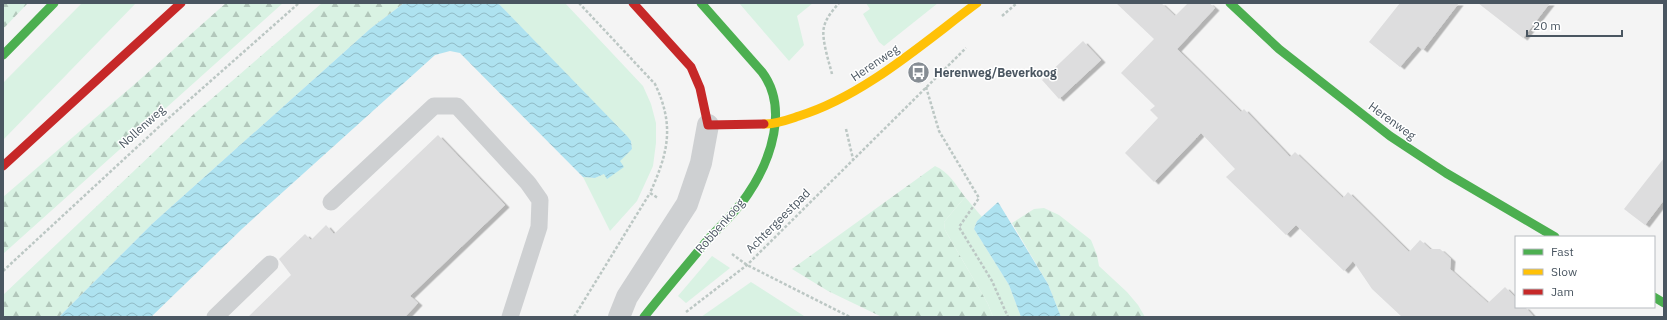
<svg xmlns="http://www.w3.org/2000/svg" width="1667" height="320" font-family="'IBM Plex Sans',sans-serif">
	<defs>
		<pattern id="forest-firs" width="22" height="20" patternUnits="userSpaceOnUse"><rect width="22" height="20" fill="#d9f2e3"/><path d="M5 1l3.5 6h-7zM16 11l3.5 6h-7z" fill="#b2c7bb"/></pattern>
		<pattern id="water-waves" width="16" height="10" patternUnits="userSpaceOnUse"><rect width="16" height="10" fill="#aee2f0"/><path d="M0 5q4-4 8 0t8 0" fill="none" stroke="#90bac6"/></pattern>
		<filter id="shadow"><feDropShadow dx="4.5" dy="2.5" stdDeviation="0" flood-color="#0004"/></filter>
	</defs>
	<rect width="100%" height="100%" fill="#f4f4f4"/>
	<g fill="#d9f2e3">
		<polygon points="82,3 136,3 3,140 3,83"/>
		<polygon points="498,3 565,3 643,86 651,104 656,123 656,143 653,166 637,201 610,231 583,177 595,178 604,174 632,149 631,141"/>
		<polygon points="739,3 813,3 797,16 804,45 789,61"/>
		<polygon points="866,3 938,3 884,46 879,42 863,14 870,9"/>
		<polygon points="965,197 982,217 977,221 974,229 1009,285 1021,317 993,317 988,304 945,230 944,222"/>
		<polygon points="712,256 730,268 686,303 678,296"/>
		<polygon points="751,282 804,316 807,317 701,317"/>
	</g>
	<g fill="url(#forest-firs)">
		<polygon points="3,3 28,3 3,29"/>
		<polygon points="226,3 283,3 3,254 3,197 136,83"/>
		<polygon points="322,3 404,3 371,28 153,223 59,317 3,317 3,295 194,114"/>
		<path d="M 935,166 C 949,172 956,185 965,197 L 944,222 L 945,230 L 988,304 L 993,317 L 882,317 L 828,291 L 792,269 Z"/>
		<polygon points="1044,208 1059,215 1091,240 1097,255 1099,266 1127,292 1138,305 1145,317 1061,317 1048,284 1012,223 1034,209"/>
	</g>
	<g fill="url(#water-waves)">
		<polygon points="404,3 498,3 627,136 631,141 632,149 620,161 624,167 607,179 604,174 595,178 583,177 460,53 450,51 435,55 243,228 151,317 59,317 153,223 371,28"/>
		<polygon points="998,202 1048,284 1061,317 1021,317 1009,285 974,229 977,221"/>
	</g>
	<g fill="#ddddde" filter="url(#shadow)">
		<polygon points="1116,3 1161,3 1175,16 1188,3 1209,3 1215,8 1177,49 1241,112 1244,109 1290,157 1295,152 1343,198 1348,192 1409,252 1420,240 1430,249 1440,249 1451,259 1450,269 1488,303 1505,287 1516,298 1516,307 1525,307 1534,317 1402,317 1372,289 1353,261 1344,271 1296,225 1286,235 1226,177 1235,169 1201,133 1154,182 1125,153 1158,118 1150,110 1155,106 1121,73 1154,39"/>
		<polygon points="1400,3 1459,3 1423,50 1418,46 1400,67 1369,42"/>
		<polygon points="1478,3 1550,3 1523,38"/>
		<polygon points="1083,41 1101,60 1059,99 1042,80"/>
		<polygon points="438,135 505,205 410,296 418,303 405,317 248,317 291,275 279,259 305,234 311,240 326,225 334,234"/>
		<polygon points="1664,158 1664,200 1645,225 1624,209"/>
	</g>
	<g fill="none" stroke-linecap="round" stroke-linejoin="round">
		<g stroke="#bcc7c4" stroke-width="2.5" stroke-dasharray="3 2" stroke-linecap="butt">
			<path d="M 579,3 L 655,84 C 675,126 668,153 650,193 L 658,198"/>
			<polyline points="1002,16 1017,3"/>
			<path d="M 832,74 C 829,62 821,38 824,27 C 826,18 833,10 839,3"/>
			<polyline points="926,87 939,131 979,198 959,227 992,281 1008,317"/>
			<polyline points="846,129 853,159"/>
			<polyline points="732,254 747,265 850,317"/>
			<polyline points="3,271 162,124 299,3"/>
			<polyline points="686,312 747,265 966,48"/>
			<polyline points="574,317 650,193"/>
		</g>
		<g stroke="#ced0d2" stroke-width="17">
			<polyline points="331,202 434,106 457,106 528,183 540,200 539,227 510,317"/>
			<polyline points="215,317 270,264"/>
		</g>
		<polyline stroke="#ced0d2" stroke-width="22" points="619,317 627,297 687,204 701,163 708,125"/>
		<g stroke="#4caf50" stroke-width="9">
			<polyline points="1230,3 1279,49 1390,136 1446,173 1555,237"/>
			<polyline points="3,55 54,3"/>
			<polyline points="1654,297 1664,303"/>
			<path d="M 644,317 C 664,292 685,267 706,242 C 720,226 736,212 748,194 C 771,160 789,108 762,72 L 701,3"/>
		</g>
		<path stroke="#ffc107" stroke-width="9" d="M 764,124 C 777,124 787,120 799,116 C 864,96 923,43 977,3"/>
		<g stroke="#c62828" stroke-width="9">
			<polyline points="633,3 691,67 700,88 708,125 764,124"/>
			<polyline points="3,166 181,3"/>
		</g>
	</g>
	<defs>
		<symbol id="bus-disc" viewBox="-11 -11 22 22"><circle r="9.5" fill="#868d94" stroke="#fff"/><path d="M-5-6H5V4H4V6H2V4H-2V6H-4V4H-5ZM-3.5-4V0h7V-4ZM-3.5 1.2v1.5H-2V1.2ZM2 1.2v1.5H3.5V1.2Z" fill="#fff"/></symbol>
	</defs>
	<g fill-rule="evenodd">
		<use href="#bus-disc" x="906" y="60" width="25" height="25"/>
	</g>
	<g text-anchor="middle" stroke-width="3" stroke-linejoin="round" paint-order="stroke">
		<g font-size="12" fill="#4a5661" stroke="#fff">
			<text transform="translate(875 63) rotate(-34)" y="4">Herenweg</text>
			<text transform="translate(1392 121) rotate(36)" y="4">Herenweg</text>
			<text transform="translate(142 127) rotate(-42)" y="4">Nollenweg</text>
			<text transform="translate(778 221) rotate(-45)" y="4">Achtergeestpad</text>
			<text transform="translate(720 226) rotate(-49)" y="4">Robbenkoog</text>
		</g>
		<g font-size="12" font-weight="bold" fill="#4a5661" stroke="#fff" text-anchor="start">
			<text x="934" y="77">Herenweg/Beverkoog</text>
		</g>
	</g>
	<rect width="1667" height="320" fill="none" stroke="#4a5661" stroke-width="8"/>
	<rect x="1515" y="236" width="140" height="72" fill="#ffffff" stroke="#b7bbc0"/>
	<rect x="1523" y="249" width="20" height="6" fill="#4caf50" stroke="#b7bbc0"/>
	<text x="1551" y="256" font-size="12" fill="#4a5661">Fast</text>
	<rect x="1523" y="269" width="20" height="6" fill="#ffc107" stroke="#b7bbc0"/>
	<text x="1551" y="276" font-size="12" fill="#4a5661">Slow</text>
	<rect x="1523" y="289" width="20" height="6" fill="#c62828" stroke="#b7bbc0"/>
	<text x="1551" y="296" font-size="12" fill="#4a5661">Jam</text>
	<path d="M1527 30v6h95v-6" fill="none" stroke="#4a5661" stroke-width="2"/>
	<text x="1533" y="30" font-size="12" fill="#4a5661" stroke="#ffffff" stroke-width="3" paint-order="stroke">20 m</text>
</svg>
